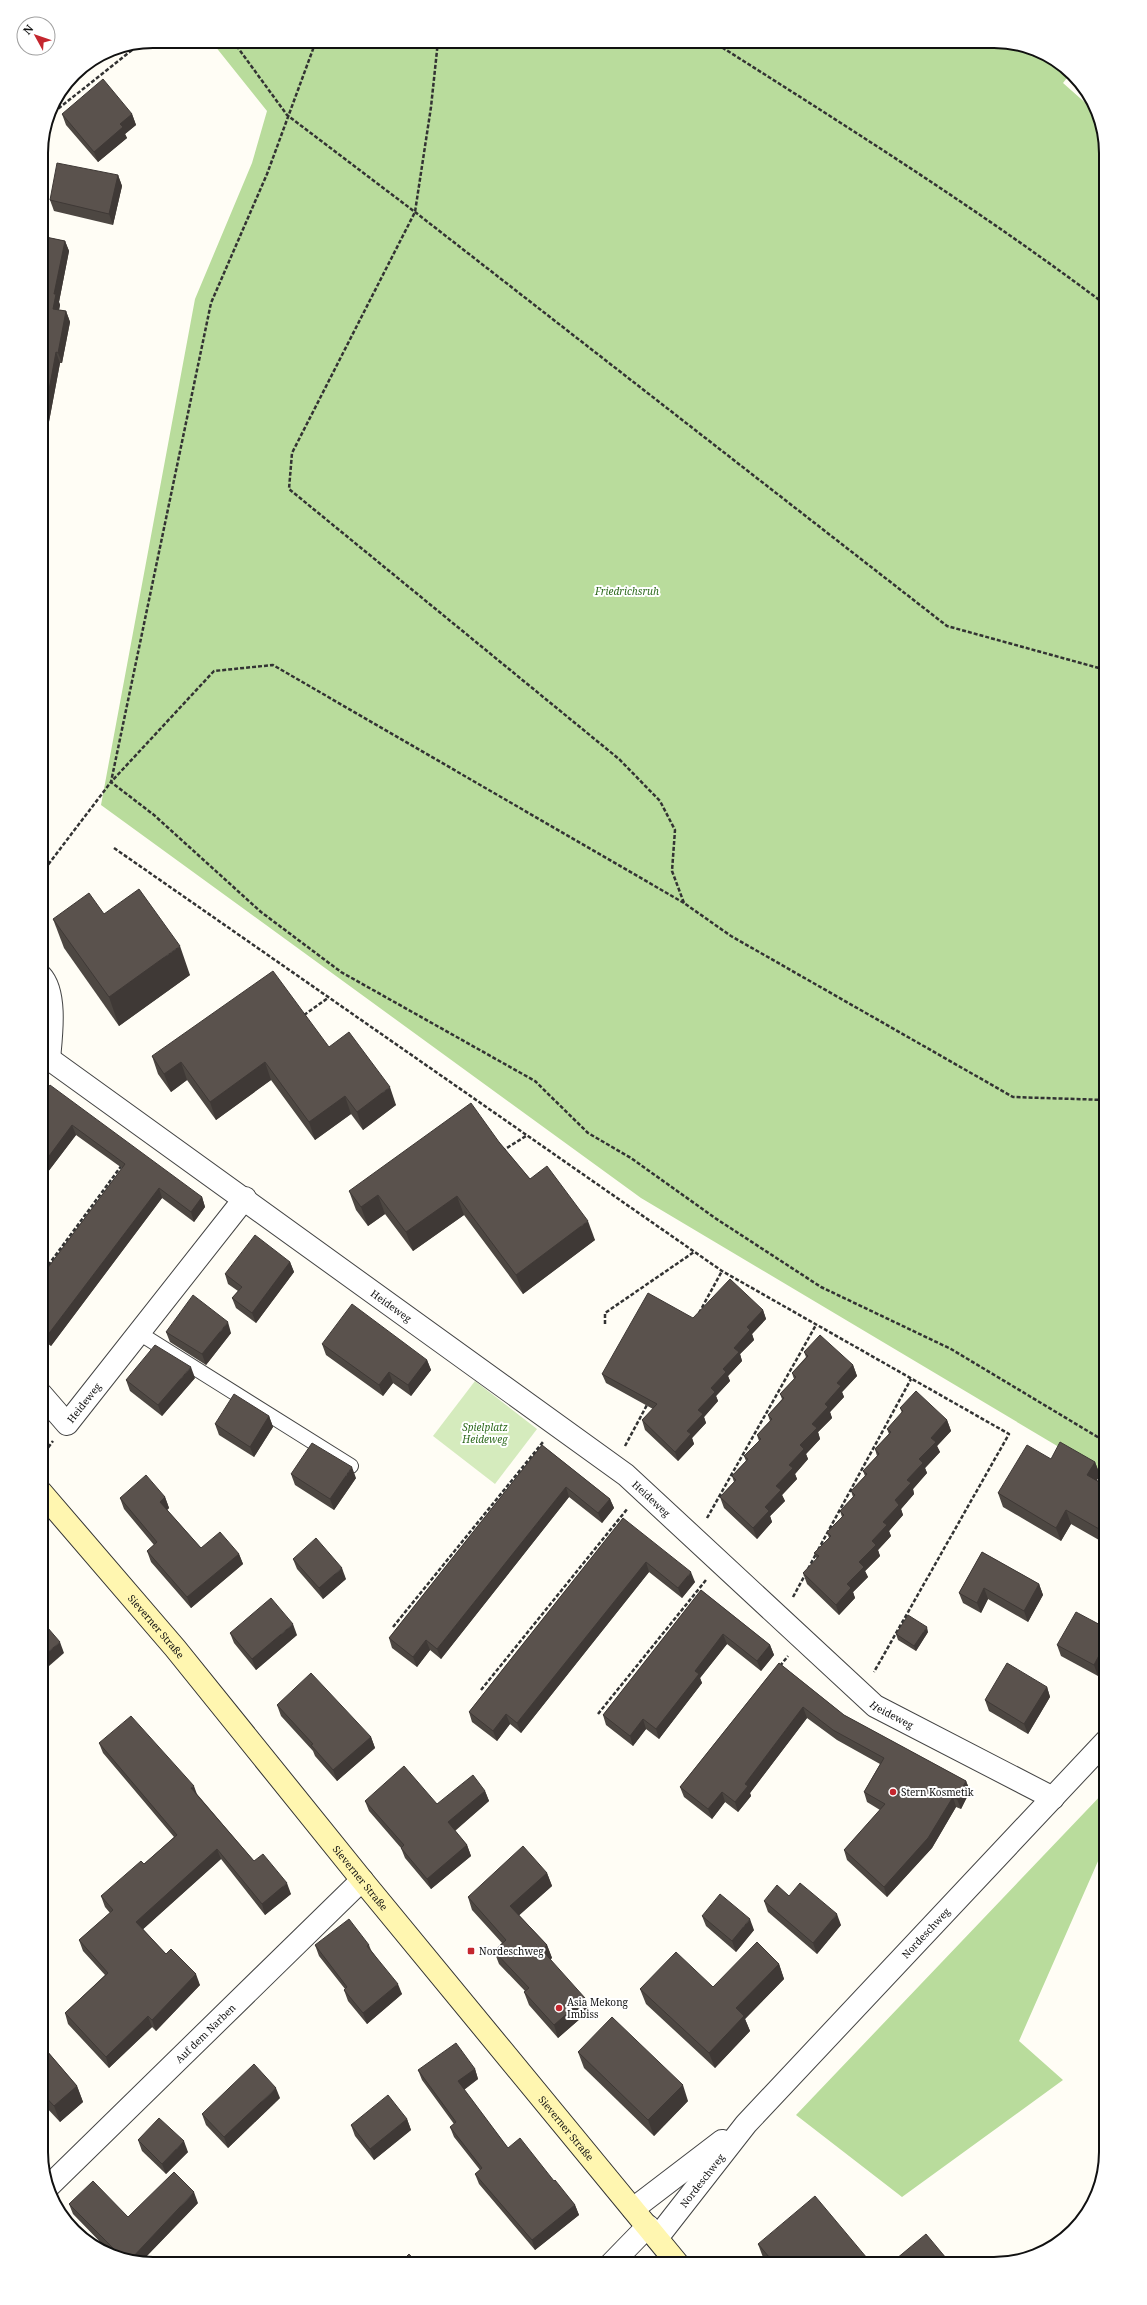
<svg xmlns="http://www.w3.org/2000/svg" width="1147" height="2305" font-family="'Noto Serif',serif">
	<rect width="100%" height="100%" fill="#fffdf5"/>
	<polygon fill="#d5ebbd" points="475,1381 537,1429 495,1484 433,1436"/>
	<g fill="#b9dc9c">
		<polygon points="211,41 1001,41 1062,64 1070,74 1063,83 1098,114 1106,153 1106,1475 641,1198 101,805 195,299 252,163 267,111"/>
		<polygon points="1106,1790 1106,1843 1019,2041 1063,2080 902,2197 796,2115"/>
	</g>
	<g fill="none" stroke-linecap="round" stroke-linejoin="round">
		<defs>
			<polyline id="service" points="139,1333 351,1466"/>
			<g id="minor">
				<path d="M 41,976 C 57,993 51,1037 49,1059"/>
				<path id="s1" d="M 41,1053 L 626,1475 L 875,1706 L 1053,1798"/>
				<path id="s2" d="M 41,1394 L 67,1424 L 245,1198"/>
				<path id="s3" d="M 48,2187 L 362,1880"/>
				<polyline points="633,2209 722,2141"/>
				<path id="s4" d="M 657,2238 L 746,2124 L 1106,1741"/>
				<polyline points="611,2264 648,2226"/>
			</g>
			<g id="secondary">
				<path id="s5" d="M 41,1492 L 175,1648 L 362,1880 L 678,2264"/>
			</g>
		</defs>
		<use href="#service" stroke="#444" stroke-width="16"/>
		<use href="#minor" stroke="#444" stroke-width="24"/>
		<use href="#secondary" stroke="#333" stroke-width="24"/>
		<g stroke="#333" stroke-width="2.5" stroke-dasharray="4 2" stroke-linecap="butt">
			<polyline points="233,41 287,115 415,212 947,626 1106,670"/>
			<polyline points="438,41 431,107 415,212 292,453 289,489 619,759 660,801 675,830 672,871 684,903 731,936 1013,1097 1106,1100"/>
			<path d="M 712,41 C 846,126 980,210 1106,305"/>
			<polyline points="49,116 141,43"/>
			<polyline points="114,848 722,1271 1009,1434 874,1672"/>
			<polyline points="41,874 111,782 211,303 267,174 316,41"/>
			<polyline points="684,903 273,665 214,671 111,782 154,815 261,912 341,972 535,1081 588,1133 631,1158 715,1218 821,1287 951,1349 1106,1442"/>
			<polyline points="304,1015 328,998"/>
			<polyline points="41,1092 46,1084"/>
			<polyline points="502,1151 526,1136"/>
			<polyline points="41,1275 122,1165"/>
			<polyline points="699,1313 722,1271"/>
			<polyline points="605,1324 605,1313 694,1252"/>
			<polyline points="625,1446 648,1403"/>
			<polyline points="41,1457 53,1441"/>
			<polyline points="707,1518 816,1325"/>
			<polyline points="818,1550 911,1379"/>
			<polyline points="808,1569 816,1554"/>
			<polyline points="793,1597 805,1575"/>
			<polyline points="393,1627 543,1442"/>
			<polyline points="780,1666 788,1656"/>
			<polyline points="481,1690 628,1508"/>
			<polyline points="598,1714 706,1580"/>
		</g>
		<use href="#service" stroke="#fff" stroke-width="14"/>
		<use href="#minor" stroke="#fff" stroke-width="22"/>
		<use href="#secondary" stroke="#fff6b0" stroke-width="22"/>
	</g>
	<g fill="#4d4742">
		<polygon points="62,114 132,114 136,125 125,134 127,138 98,162 66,125"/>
		<polygon points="118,175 122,186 113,225 54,211 50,200"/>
		<polygon points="41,236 65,241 69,251 59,302 60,305 59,310 66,311 70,322 62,363 60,363 48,427 41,426"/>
		<polygon points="104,914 190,975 119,1026 64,948 53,919"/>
		<polygon points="329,1047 396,1105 363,1130 351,1114 315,1140 271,1080 216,1120 187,1080 171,1092 158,1074 152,1056"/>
		<polygon points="41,1097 202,1197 205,1207 194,1222 162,1198 51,1346 41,1339 41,1277 122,1168 76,1135 41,1181"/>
		<polygon points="499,1142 530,1179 595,1240 523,1294 464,1215 413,1251 385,1214 368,1226 356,1210 349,1191"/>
		<polygon points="290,1262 294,1272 256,1323 236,1308 232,1298 238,1291 228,1284 225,1274"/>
		<polygon points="763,1310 766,1319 752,1334 754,1340 740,1354 742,1361 728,1376 730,1381 716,1396 718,1401 704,1417 706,1423 692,1438 694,1444 678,1461 645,1430 642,1420 653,1409 606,1383 602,1374 693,1318"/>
		<polygon points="166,1332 231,1333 206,1365 170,1342"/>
		<polygon points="322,1344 427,1360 431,1370 411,1396 393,1383 383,1396 326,1355"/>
		<polygon points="804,1352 853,1365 857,1376 842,1392 844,1397 830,1412 832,1418 818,1432 820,1439 806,1454 808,1459 795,1474 797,1479 782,1495 785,1501 770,1516 772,1522 757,1539 724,1508 720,1497 734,1482 732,1476 746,1461 744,1456 759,1441 757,1435 770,1421 768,1415 782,1399 780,1394 794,1379 792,1373 806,1357"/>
		<polygon points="195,1378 162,1416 130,1391 126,1380"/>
		<polygon points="900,1408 947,1420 951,1431 937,1446 940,1452 925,1468 927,1473 913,1489 914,1494 901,1509 903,1515 889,1531 891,1536 878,1550 880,1556 865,1571 868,1577 853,1592 855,1598 839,1615 807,1584 803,1573 817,1559 814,1553 829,1538 827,1532 842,1517 840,1511 853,1497 851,1491 865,1476 863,1471 877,1456 875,1449 889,1434 887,1429 902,1413"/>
		<polygon points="269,1416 273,1427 254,1457 219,1435 215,1424"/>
		<polygon points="542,1445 610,1499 614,1508 602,1523 569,1497 441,1659 430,1650 417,1667 392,1648 389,1638"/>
		<polygon points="1051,1459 1095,1462 1100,1475 1097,1480 1106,1486 1106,1544 1071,1524 1061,1541 1003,1507 998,1493"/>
		<polygon points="291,1474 356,1478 334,1510 295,1485"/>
		<polygon points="165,1497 169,1508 167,1510 201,1548 239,1554 243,1564 191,1608 151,1562 147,1551 154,1545 124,1509 120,1498"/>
		<polygon points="623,1518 695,1582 682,1598 649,1572 521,1733 510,1724 497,1741 472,1722 469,1712"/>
		<polygon points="982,1552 1039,1584 1043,1595 1028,1622 988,1599 981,1613 963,1603 959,1593"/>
		<polygon points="293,1559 346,1579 323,1599 297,1569"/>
		<polygon points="701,1590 770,1645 774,1655 761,1671 727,1644 700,1678 702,1683 659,1739 646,1729 633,1746 606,1725 603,1715"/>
		<polygon points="1106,1628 1106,1660 1098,1676 1061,1656 1057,1645"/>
		<polygon points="928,1632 916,1651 898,1640 896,1634"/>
		<polygon points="230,1633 297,1635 256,1670 234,1643"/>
		<polygon points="779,1663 844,1715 966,1781 970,1791 961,1809 956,1807 932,1848 887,1897 847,1860 844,1850 880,1810 867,1802 864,1792 880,1764 837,1740 807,1718 750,1793 751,1796 738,1812 725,1802 712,1819 684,1797 680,1787"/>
		<polygon points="1047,1687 1050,1697 1028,1734 989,1711 985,1700"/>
		<polygon points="277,1705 371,1737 375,1748 337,1781 315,1756 313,1751 281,1716"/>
		<polygon points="99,1743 197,1794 254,1861 291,1894 265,1915 221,1859 143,1929 166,1954 200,1985 156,2031 152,2027 109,2068 68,2024 65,2013 105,1975 83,1951 79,1940 110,1913 105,1907 101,1896 144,1864 174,1837 103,1753"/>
		<polygon points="485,1791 489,1801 455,1831 467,1845 471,1856 431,1889 405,1858 401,1848 369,1811 365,1801 437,1804"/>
		<polygon points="547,1873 552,1886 519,1915 547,1945 552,1958 550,1959 589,2011 558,2038 529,2005 524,1992 525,1991 499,1964 494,1951 502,1943 472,1910 468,1897"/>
		<polygon points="789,1896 841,1925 817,1954 768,1912 764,1901"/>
		<polygon points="702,1916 754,1930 736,1952 706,1926"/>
		<polygon points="315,1945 369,1945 371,1950 402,1994 367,2024 348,2001 344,1990 345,1989 319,1956"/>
		<polygon points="779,1964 784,1979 745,2019 750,2031 715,2068 646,2004 640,1989 713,1987"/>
		<polygon points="41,2044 77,2086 83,2102 60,2122 45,2106 41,2109"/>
		<polygon points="578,2052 688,2101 654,2136 584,2068"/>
		<polygon points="475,2069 478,2079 464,2090 508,2148 554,2181 575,2205 579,2215 535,2250 479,2184 475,2174 480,2170 454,2137 450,2127 454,2124 422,2080 418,2070"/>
		<polygon points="280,2098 228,2148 206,2125 202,2114"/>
		<polygon points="407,2119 411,2130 374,2160 355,2136 351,2125"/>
		<polygon points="138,2140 188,2152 166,2174 142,2151"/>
		<polygon points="198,2203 141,2262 109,2251 73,2214 69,2204 128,2217"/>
		<polygon points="758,2244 872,2264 767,2264 764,2260"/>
	</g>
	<g fill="#3f3936">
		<polygon points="132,114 136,125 125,134 127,138 98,162 94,152 120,124"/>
		<polygon points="118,175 122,186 113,225 109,214"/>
		<polygon points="65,241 69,251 59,302 60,305 57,319 53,309 54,294"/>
		<polygon points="66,311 70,322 62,363 58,353"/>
		<polygon points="56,352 60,363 48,427 44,417"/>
		<polygon points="180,946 190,975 119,1026 109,997"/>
		<polygon points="181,1062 187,1080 171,1092 164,1074"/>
		<polygon points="265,1062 271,1080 216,1120 210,1102"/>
		<polygon points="390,1087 396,1105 363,1130 357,1112"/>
		<polygon points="345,1096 351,1114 315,1140 309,1122"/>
		<polygon points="72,1125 76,1135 41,1181 41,1167"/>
		<polygon points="159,1188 162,1198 51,1346 47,1336"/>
		<polygon points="378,1195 385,1214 368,1226 361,1207"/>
		<polygon points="457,1196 464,1215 413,1251 406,1232"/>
		<polygon points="202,1197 205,1207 194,1222 191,1212"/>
		<polygon points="588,1221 595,1240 523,1294 516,1275"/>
		<polygon points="290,1262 294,1272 256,1323 252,1313"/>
		<polygon points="763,1310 766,1319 752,1334 754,1340 740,1354 742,1361 728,1376 730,1381 716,1396 718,1401 704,1417 706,1423 692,1438 694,1444 678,1461 675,1452 698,1410 723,1369 734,1348 747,1327"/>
		<polygon points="228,1322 231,1333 206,1365 202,1354"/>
		<polygon points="427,1360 431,1370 411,1396 408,1385"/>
		<polygon points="853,1365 857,1376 842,1392 844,1397 830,1412 832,1418 818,1432 820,1439 806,1454 808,1459 795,1474 797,1479 782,1495 785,1501 770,1516 772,1522 757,1539 753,1528 776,1486 800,1445 812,1424 837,1383"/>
		<polygon points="191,1367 195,1378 162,1416 158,1405"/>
		<polygon points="389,1372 393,1383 383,1396 379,1385"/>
		<polygon points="269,1416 273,1427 254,1457 250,1447"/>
		<polygon points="947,1420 951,1431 937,1446 940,1452 925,1468 927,1473 913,1489 914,1494 901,1509 903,1515 889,1531 891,1536 878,1550 880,1556 865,1571 868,1577 853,1592 855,1598 839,1615 836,1605 859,1562 883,1522 895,1500 931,1438"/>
		<polygon points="1095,1462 1100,1475 1092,1488 1087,1475"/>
		<polygon points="352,1467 356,1478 334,1510 330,1499"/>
		<polygon points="566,1487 569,1497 441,1659 437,1649"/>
		<polygon points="165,1497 169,1508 164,1513 160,1502"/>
		<polygon points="610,1499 614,1508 602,1523 598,1513"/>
		<polygon points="1066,1510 1071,1524 1061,1541 1056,1528"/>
		<polygon points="239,1554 243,1564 191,1608 187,1597"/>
		<polygon points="646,1562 649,1572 521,1733 517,1723"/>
		<polygon points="342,1568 346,1579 323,1599 319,1588"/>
		<polygon points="691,1572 695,1582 682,1598 678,1588"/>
		<polygon points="1039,1584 1043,1595 1028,1622 1024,1611"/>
		<polygon points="984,1588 988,1599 981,1613 977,1603"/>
		<polygon points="293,1624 297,1635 256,1670 252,1659"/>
		<polygon points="927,1627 928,1632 916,1651 914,1646"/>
		<polygon points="723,1634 727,1644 700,1678 702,1683 659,1739 656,1729 695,1671"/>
		<polygon points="426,1640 430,1650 417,1667 413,1657"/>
		<polygon points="60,1642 64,1653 41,1673 41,1658"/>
		<polygon points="1106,1642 1106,1660 1098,1676 1094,1665"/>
		<polygon points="770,1645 774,1655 761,1671 757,1661"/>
		<polygon points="1047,1687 1050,1697 1028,1734 1024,1724"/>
		<polygon points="803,1707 807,1718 750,1793 751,1796 738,1812 735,1802 745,1784"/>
		<polygon points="506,1714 510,1724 497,1741 493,1731"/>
		<polygon points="643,1719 646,1729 633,1746 630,1736"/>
		<polygon points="371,1737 375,1748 337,1781 333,1770"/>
		<polygon points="966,1781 970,1791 961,1809 957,1799"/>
		<polygon points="194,1786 198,1797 191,1788"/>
		<polygon points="485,1791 489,1801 452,1833 448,1822"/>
		<polygon points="722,1792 725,1802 712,1819 708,1809"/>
		<polygon points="953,1797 956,1807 932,1848 887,1897 884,1887"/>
		<polygon points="467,1845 471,1856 431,1889 427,1879"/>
		<polygon points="217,1849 221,1859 140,1932 136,1922"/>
		<polygon points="547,1873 552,1886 515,1919 510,1906"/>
		<polygon points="287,1883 291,1894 265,1915 262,1904"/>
		<polygon points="837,1914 841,1925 817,1954 813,1943"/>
		<polygon points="750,1919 754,1930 736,1952 732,1941"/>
		<polygon points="547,1945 552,1958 547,1963 542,1950"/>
		<polygon points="779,1964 784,1979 745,2019 750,2031 715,2068 709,2053 736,2008"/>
		<polygon points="196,1974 200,1985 156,2031 152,2020"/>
		<polygon points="398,1984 402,1994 367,2024 363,2013"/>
		<polygon points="585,1998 589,2011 558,2038 554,2025"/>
		<polygon points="148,2016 152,2027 109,2068 106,2057"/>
		<polygon points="475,2069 478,2079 462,2091 458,2081"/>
		<polygon points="683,2085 688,2101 654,2136 648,2120"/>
		<polygon points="77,2086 83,2102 60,2122 54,2106"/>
		<polygon points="276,2088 280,2098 228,2148 224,2137"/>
		<polygon points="41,2094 45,2106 41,2109"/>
		<polygon points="407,2119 411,2130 374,2160 370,2149"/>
		<polygon points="184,2141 188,2152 166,2174 162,2164"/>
		<polygon points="194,2192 198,2203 141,2262 131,2259"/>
		<polygon points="575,2205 579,2215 535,2250 532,2240"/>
	</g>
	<g fill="#5a524d" stroke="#3f3936">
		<polygon points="103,79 132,114 120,124 123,127 94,152 62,114"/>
		<polygon points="57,163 118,175 109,214 50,200"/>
		<polygon points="41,236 65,241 54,294 56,294 53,309 66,311 58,353 56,352 44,417 41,416"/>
		<polygon points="139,889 180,946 109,997 53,919 89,893 104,914"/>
		<polygon points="273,971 329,1047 349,1032 390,1087 357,1112 345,1096 309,1122 265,1062 210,1102 181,1062 164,1074 152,1056"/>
		<polygon points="50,1085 202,1197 191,1212 159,1188 47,1336 41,1332 41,1277 125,1164 72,1125 41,1167 41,1097"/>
		<polygon points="471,1103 499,1142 530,1179 547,1166 588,1221 516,1275 457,1196 406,1232 378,1195 361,1207 349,1191"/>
		<polygon points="255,1235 290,1262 252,1313 232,1298 242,1287 225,1274"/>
		<polygon points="730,1279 763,1310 747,1327 750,1330 734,1348 739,1352 723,1369 726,1372 711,1388 715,1392 698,1410 703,1414 687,1431 691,1434 675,1452 642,1420 657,1404 602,1374 648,1293 693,1318"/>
		<polygon points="193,1295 228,1322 202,1354 166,1332"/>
		<polygon points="352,1304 427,1360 408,1385 389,1372 379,1385 322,1344"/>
		<polygon points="820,1335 853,1365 837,1383 841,1386 825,1404 828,1407 812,1424 817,1428 800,1445 804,1449 789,1465 793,1468 776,1486 781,1490 765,1507 769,1511 753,1528 720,1497 736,1480 732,1476 748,1459 744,1456 761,1439 757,1435 772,1419 768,1415 784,1398 780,1394 796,1377 792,1373 808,1356 804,1352"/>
		<polygon points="155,1345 191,1367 158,1405 126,1380"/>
		<polygon points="916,1391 947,1420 931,1438 936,1442 919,1459 923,1463 907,1480 911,1483 895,1500 899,1505 883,1522 887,1525 872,1541 876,1545 859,1562 864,1567 847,1584 851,1588 836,1605 803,1573 819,1556 814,1553 831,1536 827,1532 844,1515 840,1511 855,1495 851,1491 867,1474 863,1471 879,1454 875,1449 891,1432 887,1429 903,1411 900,1408"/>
		<polygon points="234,1394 269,1416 250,1447 215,1424"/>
		<polygon points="1060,1442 1095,1462 1087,1475 1106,1486 1106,1533 1066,1510 1056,1528 998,1493 1027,1445 1051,1459"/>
		<polygon points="312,1443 352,1467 330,1499 291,1474"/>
		<polygon points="542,1445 610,1499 598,1513 566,1487 437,1649 426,1640 413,1657 389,1638"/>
		<polygon points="146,1475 165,1497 160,1502 201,1548 220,1532 239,1554 187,1597 147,1551 157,1542 120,1498"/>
		<polygon points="623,1518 691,1572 678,1588 646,1562 517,1723 506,1714 493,1731 469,1712"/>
		<polygon points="316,1538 342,1568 319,1588 293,1559"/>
		<polygon points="982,1552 1039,1584 1024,1611 984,1588 977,1603 959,1593"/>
		<polygon points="701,1590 770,1645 757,1661 723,1634 695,1671 699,1674 656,1729 643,1719 630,1736 603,1715"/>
		<polygon points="271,1598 293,1624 252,1659 230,1633"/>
		<polygon points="1076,1612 1106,1628 1106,1642 1094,1665 1057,1645"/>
		<polygon points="908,1615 927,1627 914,1646 896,1634"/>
		<polygon points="41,1620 60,1642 41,1658"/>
		<polygon points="779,1663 844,1715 966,1781 957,1799 953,1797 928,1838 884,1887 844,1850 885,1804 864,1792 884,1758 833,1730 803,1707 745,1784 748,1786 735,1802 722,1792 708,1809 680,1787"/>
		<polygon points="1007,1663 1047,1687 1024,1724 985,1700"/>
		<polygon points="311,1673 371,1737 333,1770 311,1745 313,1744 277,1705"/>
		<polygon points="131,1716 194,1786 191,1788 254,1861 263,1854 287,1883 262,1904 217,1849 136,1922 166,1954 171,1949 196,1974 152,2020 148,2016 106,2057 65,2013 108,1973 79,1940 113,1910 101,1896 141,1861 144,1864 177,1835 99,1743"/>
		<polygon points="404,1766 437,1804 473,1775 485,1791 448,1822 467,1845 427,1879 401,1848 404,1845 365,1801"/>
		<polygon points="523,1846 547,1873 510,1906 547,1945 542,1950 585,1998 554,2025 524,1992 529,1988 494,1951 506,1940 468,1897"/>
		<polygon points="800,1883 837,1914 813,1943 764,1901 777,1885 789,1896"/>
		<polygon points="720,1894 750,1919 732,1941 702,1916"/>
		<polygon points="349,1919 369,1945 367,1946 398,1984 363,2013 344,1990 347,1987 315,1945"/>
		<polygon points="757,1942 779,1964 736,2008 744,2016 709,2053 640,1989 676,1952 713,1987"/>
		<polygon points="612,2017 683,2085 648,2120 578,2052"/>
		<polygon points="456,2043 475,2069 458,2081 508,2148 520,2138 554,2181 555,2180 575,2205 532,2240 475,2174 482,2168 450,2127 456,2122 418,2070"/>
		<polygon points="41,2044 77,2086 54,2106 41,2092"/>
		<polygon points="254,2064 276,2088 224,2137 202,2114"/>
		<polygon points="388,2095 407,2119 370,2149 351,2125"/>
		<polygon points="159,2118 184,2141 162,2164 138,2140"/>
		<polygon points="174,2172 194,2192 131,2259 119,2254 69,2204 93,2181 128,2217"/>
		<polygon points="815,2196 872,2264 775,2264 758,2244"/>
		<polygon points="926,2234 951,2264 890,2264"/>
		<polygon points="409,2254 418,2264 399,2264"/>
	</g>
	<g fill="#c4262e" stroke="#fff" stroke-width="1.5">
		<circle cx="893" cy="1792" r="4"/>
		<rect x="467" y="1947" width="8" height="8" rx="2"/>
		<circle cx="559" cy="2008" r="4"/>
	</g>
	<g text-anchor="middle" stroke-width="4" stroke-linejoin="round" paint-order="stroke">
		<g font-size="10" font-style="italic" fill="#2f6b1f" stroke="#fff">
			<text x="627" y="595">Friedrichsruh</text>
			<text x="485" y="1431">Spielplatz<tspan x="485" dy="12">Heideweg</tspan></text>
		</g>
		<g font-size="10" fill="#111" stroke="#fff">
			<text dy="4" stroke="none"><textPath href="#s1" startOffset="432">Heideweg</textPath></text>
			<text dy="4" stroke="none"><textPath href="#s2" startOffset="67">Heideweg</textPath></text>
			<text dy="4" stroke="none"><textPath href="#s1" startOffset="756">Heideweg</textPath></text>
			<text dy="4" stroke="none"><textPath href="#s5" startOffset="177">Sieverner Straße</textPath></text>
			<text dy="4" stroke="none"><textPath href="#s1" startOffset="1080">Heideweg</textPath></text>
			<text dy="4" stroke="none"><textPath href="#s5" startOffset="501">Sieverner Straße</textPath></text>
			<text dy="4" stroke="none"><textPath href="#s4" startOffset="407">Nordeschweg</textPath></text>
			<text dy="4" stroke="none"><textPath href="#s3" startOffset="220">Auf dem Narben</textPath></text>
			<text dy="4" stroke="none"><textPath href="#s5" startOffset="825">Sieverner Straße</textPath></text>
			<text dy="4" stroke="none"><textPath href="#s4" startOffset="73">Nordeschweg</textPath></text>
		</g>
		<g font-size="10" fill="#111" stroke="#fff" text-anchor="start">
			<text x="901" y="1796">Stern Kosmetik</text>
			<text x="479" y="1955">Nordeschweg</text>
			<text x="567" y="2006">Asia Mekong<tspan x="567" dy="12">Imbiss</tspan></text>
		</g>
	</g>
	<path d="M0 0H1147V2305H0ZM153 48H994A105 105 0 0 1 1099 153V2152A105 105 0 0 1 994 2257H153A105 105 0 0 1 48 2152V153A105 105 0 0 1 153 48Z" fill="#fff" fill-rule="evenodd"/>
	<path fill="none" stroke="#111" stroke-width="2" d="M153 48H994A105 105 0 0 1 1099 153V2152A105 105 0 0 1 994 2257H153A105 105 0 0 1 48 2152V153A105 105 0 0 1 153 48Z"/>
	<g transform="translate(36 36) rotate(310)"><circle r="19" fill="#ffffff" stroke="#a0a0a0"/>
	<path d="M0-3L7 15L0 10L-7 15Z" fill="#c4262e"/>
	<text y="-6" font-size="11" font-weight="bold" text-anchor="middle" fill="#111111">N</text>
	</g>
</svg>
